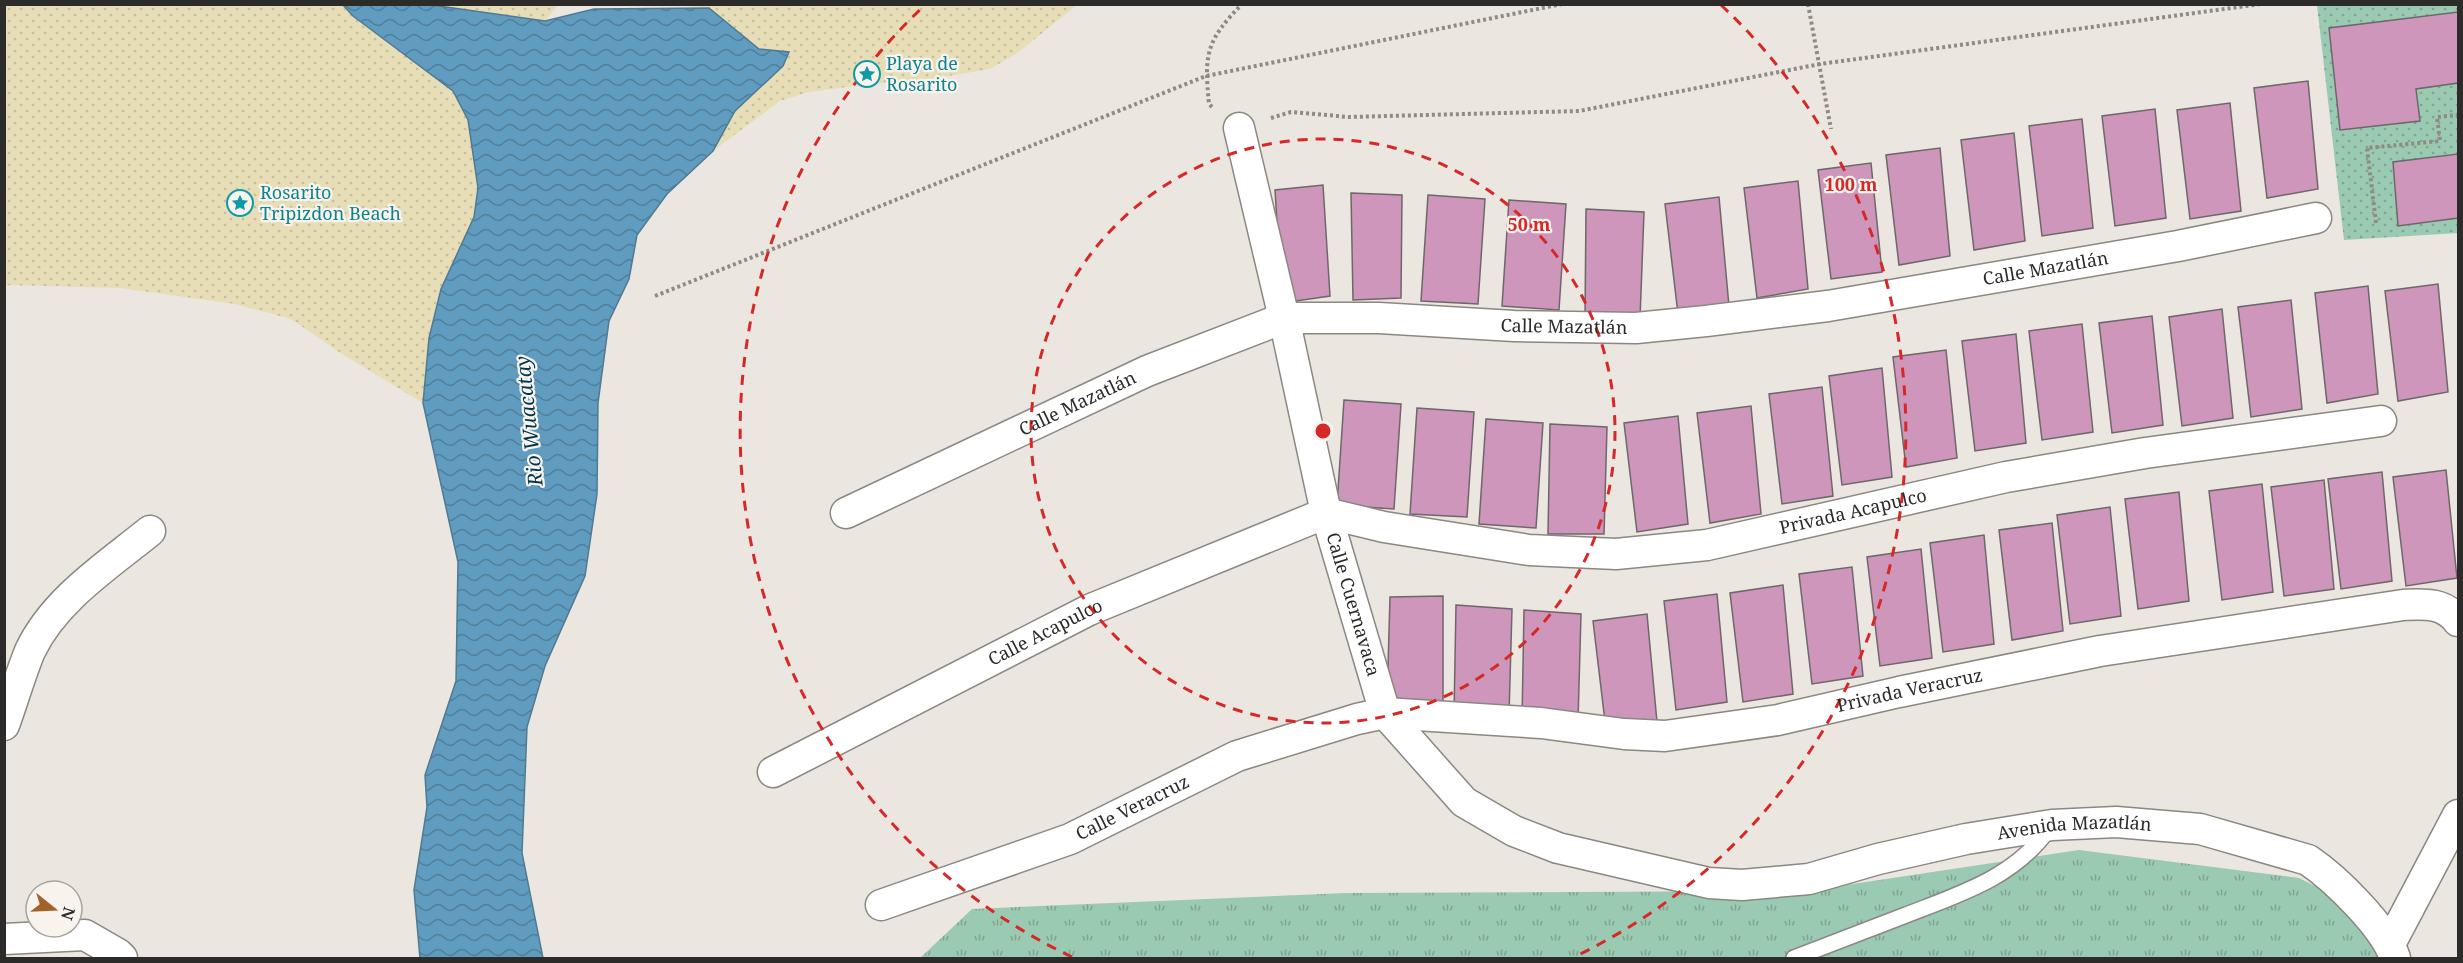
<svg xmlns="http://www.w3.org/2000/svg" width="2463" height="963" font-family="'Noto Serif',serif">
	<defs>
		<pattern id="grass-dots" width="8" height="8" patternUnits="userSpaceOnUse" patternTransform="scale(1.5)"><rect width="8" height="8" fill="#9bcab2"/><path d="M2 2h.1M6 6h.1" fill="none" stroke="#7fa491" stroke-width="1.8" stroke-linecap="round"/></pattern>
		<pattern id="sand-dots" width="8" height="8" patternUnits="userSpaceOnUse" patternTransform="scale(1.5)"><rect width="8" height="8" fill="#e7deb8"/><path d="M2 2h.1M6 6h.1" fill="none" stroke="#c6bf9e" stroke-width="1.8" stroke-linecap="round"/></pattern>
		<pattern id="park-tufts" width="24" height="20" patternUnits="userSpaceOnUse" patternTransform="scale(1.5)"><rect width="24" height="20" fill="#9bcab2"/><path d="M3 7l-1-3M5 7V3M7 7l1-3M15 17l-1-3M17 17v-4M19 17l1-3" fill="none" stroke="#7fa491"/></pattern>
		<pattern id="water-waves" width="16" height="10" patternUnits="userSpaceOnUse" patternTransform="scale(1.5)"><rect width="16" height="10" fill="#5f9cbf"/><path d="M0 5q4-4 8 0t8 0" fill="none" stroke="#4f7f9b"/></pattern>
	</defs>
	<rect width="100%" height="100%" fill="#ebe6df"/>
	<polygon fill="url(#grass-dots)" points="2317,5 2458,5 2458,233 2344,240"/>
	<g fill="url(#sand-dots)">
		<polygon points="5,5 343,5 353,16 453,91 468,120 478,188 474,217 441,289 429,338 423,403 342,354 291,319 235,304 120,288 5,285"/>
		<polygon points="432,5 558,5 545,21"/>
		<polygon points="675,5 1077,5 1016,54 990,69 931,79 869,84 809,92 780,101 713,151 735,111 783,66 759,49 709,8"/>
	</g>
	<polygon fill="url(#park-tufts)" points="2079,850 2299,878 2391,923 2400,958 920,958 972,909 1345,893 1806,891"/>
	<polygon fill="url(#water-waves)" stroke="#507a92" stroke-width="1.5" points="343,5 432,5 545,21 594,9 709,8 759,49 789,52 783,66 735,111 713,151 667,194 637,235 629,279 609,321 598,403 597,494 585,576 545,666 527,727 522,853 543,958 420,958 414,890 427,807 425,775 456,681 458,562 423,403 429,338 441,289 474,217 478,188 468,120 453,91 353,16"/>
	<g fill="#ce96ba" stroke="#6d676b" stroke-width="1.5">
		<polygon points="2458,12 2458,83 2416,89 2420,121 2340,130 2329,28"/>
		<polygon points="2308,81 2318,189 2267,198 2254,88"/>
		<polygon points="2230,103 2241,211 2190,219 2177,110"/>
		<polygon points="2155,109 2166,218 2115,226 2102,116"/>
		<polygon points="2082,119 2093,228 2042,236 2029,126"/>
		<polygon points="2014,133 2025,241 1974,250 1961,140"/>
		<polygon points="1940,148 1950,256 1899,265 1886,155"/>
		<polygon points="2458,154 2458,218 2398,226 2393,162"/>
		<polygon points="1871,163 1882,272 1831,279 1818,170"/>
		<polygon points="1798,181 1808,289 1757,298 1744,188"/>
		<polygon points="1323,185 1330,296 1282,303 1275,190"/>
		<polygon points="1351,193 1402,195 1401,298 1353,300"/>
		<polygon points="1428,195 1485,199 1478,304 1421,301"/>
		<polygon points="1719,197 1729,306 1678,314 1665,204"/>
		<polygon points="1509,200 1566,204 1559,310 1502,306"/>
		<polygon points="1586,209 1644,212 1640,319 1585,318"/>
		<polygon points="2438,284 2448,392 2398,401 2385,291"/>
		<polygon points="2368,286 2378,394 2327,403 2315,293"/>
		<polygon points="2291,300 2302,409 2251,417 2238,307"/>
		<polygon points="2222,309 2233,418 2182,426 2169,317"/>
		<polygon points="2152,316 2163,425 2112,433 2099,323"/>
		<polygon points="2082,324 2093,432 2042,440 2029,331"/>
		<polygon points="2016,334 2026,443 1975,451 1962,341"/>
		<polygon points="1946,350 1957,458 1906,467 1893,357"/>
		<polygon points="1882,368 1892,477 1842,485 1829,376"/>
		<polygon points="1822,387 1833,496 1782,504 1769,394"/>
		<polygon points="1344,400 1401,404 1394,509 1337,505"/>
		<polygon points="1751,406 1761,514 1710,523 1697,413"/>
		<polygon points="1417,408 1474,412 1467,517 1410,514"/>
		<polygon points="1678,416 1688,524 1637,532 1624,423"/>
		<polygon points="1486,419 1543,423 1536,528 1479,524"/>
		<polygon points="1550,424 1607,427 1604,534 1548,534"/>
		<polygon points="2446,470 2457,578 2406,586 2393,477"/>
		<polygon points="2382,472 2392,581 2341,589 2328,479"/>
		<polygon points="2324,480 2334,589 2284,596 2271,487"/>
		<polygon points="2262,484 2273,592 2222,600 2209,491"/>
		<polygon points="2179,492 2189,601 2138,609 2125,499"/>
		<polygon points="2110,507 2121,616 2070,624 2057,515"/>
		<polygon points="2052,523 2063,631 2012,640 1999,530"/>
		<polygon points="1984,535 1994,644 1943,652 1930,543"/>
		<polygon points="1921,549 1932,658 1880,666 1867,557"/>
		<polygon points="1852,567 1863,676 1812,684 1799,574"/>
		<polygon points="1783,585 1793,694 1743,702 1730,593"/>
		<polygon points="1717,594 1727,702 1676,710 1664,601"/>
		<polygon points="1443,596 1443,705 1387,702 1390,597"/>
		<polygon points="1456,605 1512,609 1509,715 1454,714"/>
		<polygon points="1524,610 1581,614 1578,721 1522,720"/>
		<polygon points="1647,614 1657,722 1606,730 1593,621"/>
	</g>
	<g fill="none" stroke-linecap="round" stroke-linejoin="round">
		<defs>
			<path id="lane" d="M 1794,958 C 1831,944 1869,929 1906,915 C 1960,894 2016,877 2050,827"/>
			<g id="street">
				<path id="s1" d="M 1239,128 L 1284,318 L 1326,513 L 1385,713 L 1464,802 L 1514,831 L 1558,848 L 1709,883 L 1742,885 L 1809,879 L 1878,859 L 1966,839 L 2052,825 L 2116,822 L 2200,829 L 2308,860 C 2336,879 2385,927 2395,958"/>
				<path id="s2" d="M 846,513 L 1147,371 L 1284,318 L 1379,318 L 1514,326 L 1636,328 L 1706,321 L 1828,306 L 2178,246 L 2316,218"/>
				<path d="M 4,725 C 13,701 20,675 30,651 C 54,600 107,566 150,531"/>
				<path id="s3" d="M 773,772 L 1089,610 L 1326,513 L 1384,527 L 1529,550 L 1616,554 L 1707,545 L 2006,477 L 2145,453 L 2381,421"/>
				<path id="s4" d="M 881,905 L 1070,839 L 1237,756 L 1357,719 L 1385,713 L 1541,723 L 1624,734 L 1665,736 L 1778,720 L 1899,692 L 2100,651 L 2403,605 C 2424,604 2444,602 2458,621"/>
				<polyline points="4,939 85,935 118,954 122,958"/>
				<polyline points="2390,944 2458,815"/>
			</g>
		</defs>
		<use href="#lane" stroke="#8b8781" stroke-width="18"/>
		<use href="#street" stroke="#8b8781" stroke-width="33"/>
		<g stroke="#8e8a85" stroke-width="4" stroke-dasharray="3 3" stroke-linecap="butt">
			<polyline points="1808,4 1831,129"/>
			<path d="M 1212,107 L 1209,104 C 1204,54 1206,41 1242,4"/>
			<polyline points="1271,118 1291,112 1349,117 1579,111 1820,64 2261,4"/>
			<polyline points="2376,223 2367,148 2440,141 2437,117 2458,115"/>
			<polyline points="655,296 1206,76 1562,4"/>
		</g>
		<use href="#lane" stroke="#fff" stroke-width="15"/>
		<use href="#street" stroke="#fff" stroke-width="30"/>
	</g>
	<g fill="none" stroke="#d62828" stroke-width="3" stroke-dasharray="10 8">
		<circle cx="1323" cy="431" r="292"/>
		<path d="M1072 957A583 583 0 0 1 925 5M1721 5A583 583 0 0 1 1574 957"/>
	</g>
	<defs>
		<symbol id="sight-ring" viewBox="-11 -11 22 22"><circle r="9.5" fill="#f8f4ed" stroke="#0f9aa8" stroke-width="1.5"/><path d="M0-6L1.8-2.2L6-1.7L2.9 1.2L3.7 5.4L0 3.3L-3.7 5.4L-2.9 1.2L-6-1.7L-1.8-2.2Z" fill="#0f9aa8"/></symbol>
	</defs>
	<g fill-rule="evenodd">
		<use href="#sight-ring" x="852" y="59" width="30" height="30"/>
		<use href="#sight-ring" x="225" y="188" width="30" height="30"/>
	</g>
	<g text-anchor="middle" stroke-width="4.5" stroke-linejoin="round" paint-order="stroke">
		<g font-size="18" fill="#0d838f" stroke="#f8f4ed" text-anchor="start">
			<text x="886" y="70">Playa de<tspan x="886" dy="21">Rosarito</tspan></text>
			<text x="260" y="199">Rosarito<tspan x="260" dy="21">Tripizdon Beach</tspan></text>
		</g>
		<g font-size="18" fill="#2d2b29" stroke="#f8f4ed">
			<text dy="6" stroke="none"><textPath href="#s2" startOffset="1246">Calle Mazatlán</textPath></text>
			<text dy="6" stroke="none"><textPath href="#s2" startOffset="760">Calle Mazatlán</textPath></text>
			<text dy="6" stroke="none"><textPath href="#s2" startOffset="256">Calle Mazatlán</textPath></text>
			<text dy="6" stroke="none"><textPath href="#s3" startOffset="1146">Privada Acapulco</textPath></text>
			<text dy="6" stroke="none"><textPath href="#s1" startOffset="490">Calle Cuernavaca</textPath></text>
			<text dy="6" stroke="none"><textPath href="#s3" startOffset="306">Calle Acapulco</textPath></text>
			<text dy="6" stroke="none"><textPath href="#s4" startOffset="1071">Privada Veracruz</textPath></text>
			<text dy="6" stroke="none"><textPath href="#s4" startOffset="270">Calle Veracruz</textPath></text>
			<text dy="6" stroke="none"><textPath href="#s1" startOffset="1354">Avenida Mazatlán</textPath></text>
		</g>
		<g font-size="20" font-style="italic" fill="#00364f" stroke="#f8f4ed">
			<text transform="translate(529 421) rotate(-96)" y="7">Rio Wuacatay</text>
		</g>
	</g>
	<circle cx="1323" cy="431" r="9" fill="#d62828" stroke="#f8f4ed" stroke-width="3"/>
	<g font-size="18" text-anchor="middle" font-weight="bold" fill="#d62828" stroke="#f8f4ed" stroke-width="4.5" stroke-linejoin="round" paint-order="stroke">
		<text x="1851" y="191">100 m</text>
		<text x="1529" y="231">50 m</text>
	</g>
	<rect width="2463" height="963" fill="none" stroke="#2d2b29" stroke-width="12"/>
	<g transform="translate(54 909) rotate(108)"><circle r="28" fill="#f8f4ed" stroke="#a7a49f" stroke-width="1.5"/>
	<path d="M0-4.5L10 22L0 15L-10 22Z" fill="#a16329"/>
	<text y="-9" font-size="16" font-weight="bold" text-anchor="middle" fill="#2d2b29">N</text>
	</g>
</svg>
